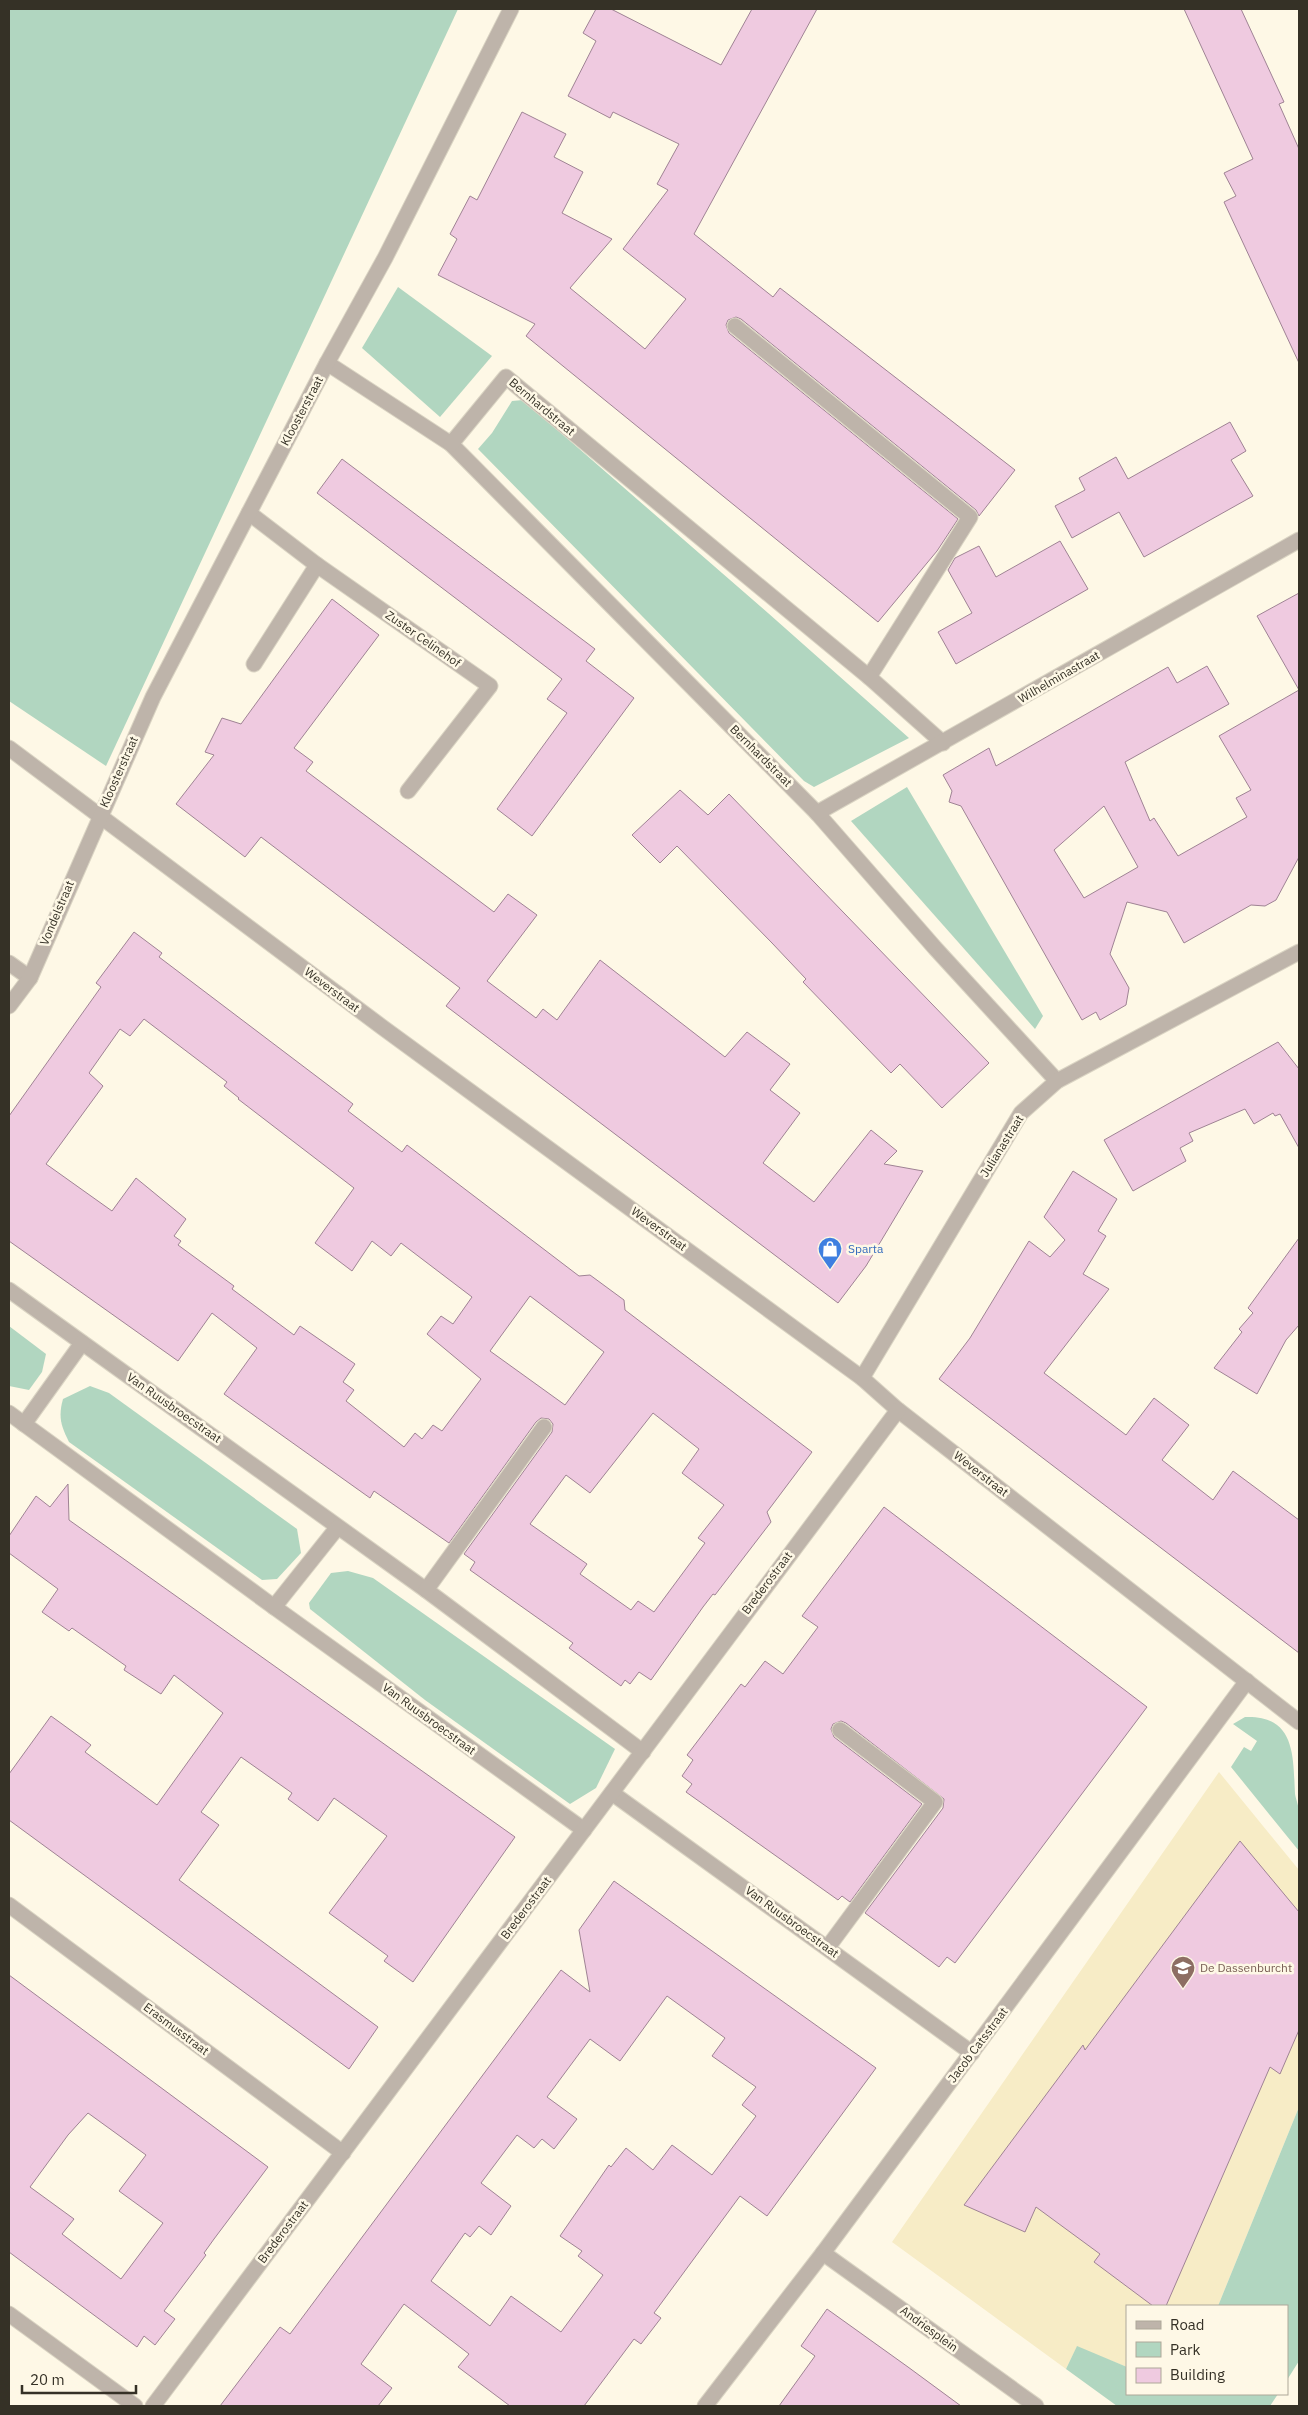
<svg xmlns="http://www.w3.org/2000/svg" width="1308" height="2415" font-family="'IBM Plex Sans',sans-serif">
	<rect width="100%" height="100%" fill="#fef8e6"/>
	<polygon fill="#f7ecc6" points="1219,1772 1299,1870 1299,2107 1218,2306 1127,2306 1127,2367 1077,2347 1066,2369 892,2242"/>
	<g fill="#b1d6c0">
		<polygon points="9,9 458,9 106,766 9,701"/>
		<polygon points="398,287 492,356 440,417 362,348"/>
		<polygon points="523,400 768,613 909,738 814,787 804,781 478,449 492,433 512,401"/>
		<polygon points="907,787 1043,1016 1035,1029 851,821"/>
		<polygon points="9,1326 46,1354 42,1372 29,1390 9,1386"/>
		<path d="M 90,1386 L 109,1393 L 297,1529 L 301,1553 L 277,1579 L 262,1580 L 69,1442 C 61,1426 58,1417 63,1399 Z"/>
		<polygon points="348,1571 373,1578 615,1749 596,1788 570,1804 425,1700 310,1609 309,1603 331,1573"/>
		<path d="M 1245,1717 C 1296,1715 1293,1757 1295,1794 C 1296,1800 1299,1806 1299,1813 C 1300,1825 1299,1838 1299,1851 L 1231,1767 L 1244,1747 L 1251,1751 L 1257,1741 L 1233,1724 Z"/>
		<polygon points="1299,2107 1299,2361 1287,2380 1287,2306 1218,2306"/>
		<polygon points="1077,2346 1127,2367 1127,2394 1278,2394 1270,2406 1117,2406 1066,2369"/>
	</g>
	<g fill="#efcae0" stroke="#9f8394" fill-rule="evenodd">
		<polygon points="596,9 611,9 721,65 752,9 817,9 694,234 773,297 780,288 1015,470 979,516 976,510 741,319 736,317 728,320 726,325 729,333 958,519 937,551 878,622 526,336 535,324 438,275 457,239 450,234 470,196 477,200 522,112 566,134 554,157 583,172 562,213 612,239 570,288 645,349 686,299 623,249 668,190 657,184 679,144 613,112 610,118 568,96 596,41 583,33"/>
		<polygon points="1184,9 1241,9 1284,102 1279,104 1299,149 1299,363 1224,202 1236,196 1224,173 1253,159"/>
		<polygon points="1230,422 1246,451 1231,460 1253,496 1144,557 1119,512 1072,538 1055,506 1085,490 1079,478 1116,457 1128,479"/>
		<polygon points="342,459 595,649 586,661 634,698 532,836 497,809 567,713 547,699 562,679 317,493"/>
		<polygon points="1060,541 1088,589 956,664 938,632 972,613 948,570 955,558 979,546 996,577"/>
		<path d="M 1299,593 L 1299,857 L 1276,900 L 1265,906 L 1251,905 L 1184,943 L 1167,912 L 1127,902 L 1110,954 L 1129,988 L 1126,1005 L 1100,1020 L 1096,1012 L 1082,1020 L 961,806 L 949,802 L 952,791 L 943,775 L 989,748 L 996,766 L 1168,667 L 1177,683 L 1207,666 L 1229,704 L 1125,762 L 1150,821 L 1154,818 L 1178,856 L 1247,817 L 1236,798 L 1251,790 L 1219,736 L 1299,690 L 1257,616 ZM 1104,806 L 1138,867 L 1084,898 L 1054,850 Z"/>
		<polygon points="332,599 379,635 294,748 313,762 306,771 494,912 508,894 537,915 487,981 536,1018 543,1009 557,1020 600,960 725,1057 747,1032 790,1064 770,1090 800,1113 763,1163 814,1202 871,1130 897,1151 884,1164 923,1171 866,1266 838,1303 446,1006 460,988 353,907 261,837 245,857 176,804 214,755 205,752 222,718 241,724"/>
		<polygon points="680,790 708,815 729,794 989,1063 942,1108 900,1064 891,1073 803,982 806,979 772,943 677,846 660,863 632,835"/>
		<path d="M 134,932 L 162,953 L 159,957 L 353,1104 L 348,1111 L 402,1152 L 407,1145 L 579,1276 L 590,1275 L 624,1300 L 625,1310 L 812,1452 L 767,1512 L 771,1522 L 715,1595 L 713,1594 L 703,1607 L 651,1680 L 639,1672 L 630,1684 L 625,1680 L 621,1686 L 569,1648 L 573,1643 L 470,1570 L 475,1562 L 464,1554 L 552,1432 L 553,1424 L 549,1419 L 541,1418 L 536,1422 L 449,1543 L 374,1491 L 370,1498 L 224,1394 L 257,1348 L 212,1313 L 178,1361 L 9,1241 L 9,1116 L 101,987 L 96,983 ZM 144,1019 L 227,1082 L 224,1086 L 239,1098 L 238,1099 L 354,1188 L 315,1243 L 352,1271 L 372,1241 L 391,1256 L 401,1243 L 472,1297 L 453,1324 L 441,1316 L 427,1334 L 481,1379 L 442,1431 L 433,1425 L 422,1439 L 415,1433 L 404,1447 L 346,1401 L 354,1390 L 343,1382 L 355,1364 L 300,1326 L 294,1335 L 232,1289 L 234,1286 L 178,1245 L 181,1241 L 174,1236 L 186,1219 L 136,1178 L 112,1211 L 46,1164 L 103,1086 L 89,1073 L 120,1029 L 130,1036 ZM 530,1296 L 604,1352 L 565,1405 L 490,1351 ZM 653,1413 L 699,1449 L 682,1473 L 724,1505 L 698,1538 L 705,1543 L 654,1612 L 638,1601 L 631,1610 L 580,1574 L 587,1564 L 530,1524 L 566,1475 L 590,1493 Z"/>
		<polygon points="1278,1042 1299,1069 1299,1148 1280,1114 1275,1116 1273,1113 1254,1124 1245,1109 1189,1133 1193,1141 1180,1148 1186,1161 1133,1191 1104,1140"/>
		<polygon points="1073,1171 1117,1199 1098,1231 1106,1236 1083,1274 1109,1289 1044,1373 1126,1435 1154,1398 1189,1425 1162,1460 1213,1500 1233,1471 1299,1520 1299,1653 939,1379 970,1338 1029,1241 1050,1257 1065,1240 1044,1217"/>
		<polygon points="1299,1238 1299,1325 1286,1340 1257,1394 1214,1368 1242,1332 1239,1329 1253,1313 1248,1308"/>
		<polygon points="68,1484 69,1520 515,1837 413,1982 384,1961 388,1956 329,1913 387,1836 334,1798 318,1821 288,1799 292,1793 241,1757 201,1812 219,1825 179,1880 378,2027 349,2069 9,1820 9,1774 51,1716 91,1745 85,1752 157,1805 223,1713 174,1675 161,1694 124,1670 126,1666 72,1628 69,1631 42,1612 58,1589 9,1553 9,1536 36,1496 50,1507"/>
		<polygon points="884,1507 1147,1707 955,1963 947,1957 939,1967 865,1913 943,1808 944,1799 846,1723 841,1721 833,1724 831,1729 834,1737 922,1804 850,1902 842,1896 838,1900 686,1792 692,1784 682,1776 693,1760 687,1755 741,1684 745,1687 765,1661 783,1674 818,1627 802,1616"/>
		<polygon points="1240,1841 1299,1912 1299,2030 1280,2074 1270,2067 1166,2306 1153,2306 1094,2262 1100,2254 1036,2207 1025,2232 964,2205 1083,2045 1085,2050"/>
		<path d="M 614,1881 L 876,2068 L 767,2216 L 740,2196 L 654,2313 L 661,2318 L 641,2344 L 634,2339 L 584,2406 L 510,2406 L 458,2367 L 469,2354 L 404,2304 L 361,2364 L 392,2388 L 378,2406 L 220,2406 L 280,2327 L 290,2334 L 561,1970 L 590,1992 L 579,1930 ZM 667,1996 L 725,2038 L 712,2056 L 756,2087 L 742,2105 L 756,2116 L 712,2175 L 672,2145 L 653,2170 L 626,2148 L 611,2167 L 609,2165 L 560,2236 L 582,2251 L 578,2256 L 603,2275 L 561,2332 L 511,2296 L 490,2326 L 431,2281 L 465,2233 L 470,2237 L 479,2226 L 491,2235 L 511,2206 L 481,2183 L 517,2135 L 534,2148 L 542,2139 L 554,2149 L 577,2119 L 547,2097 L 590,2039 L 620,2061 Z"/>
		<path d="M 9,1975 L 268,2167 L 214,2239 L 204,2253 L 206,2255 L 164,2311 L 175,2319 L 155,2345 L 144,2336 L 137,2347 L 9,2252 ZM 88,2113 L 146,2155 L 119,2191 L 163,2223 L 121,2279 L 62,2234 L 74,2219 L 30,2187 L 68,2135 Z"/>
		<polygon points="827,2309 908,2367 961,2406 779,2406 815,2356 801,2346"/>
	</g>
	<g fill="none" stroke-linecap="round" stroke-linejoin="round">
		<defs>
			<g id="minor">
				<polyline points="735,326 970,517 869,677"/>
				<polyline points="327,363 451,444 817,813 935,948 1057,1081"/>
				<polyline points="451,444 506,377 869,677 943,743"/>
				<polyline points="249,513 317,565 490,686 408,791"/>
				<polyline points="254,664 317,565"/>
				<polyline points="9,748 382,1027 862,1378 898,1410 1299,1722"/>
				<polyline points="817,813 1299,540"/>
				<polyline points="9,963 30,978"/>
				<polyline points="9,1006 30,978 153,697 327,363 385,258 511,9"/>
				<polyline points="9,1290 426,1590 643,1752"/>
				<polyline points="862,1378 1021,1113 1057,1081 1299,952"/>
				<polyline points="9,1413 274,1607 584,1830"/>
				<polyline points="24,1424 82,1343"/>
				<polyline points="426,1590 544,1427"/>
				<polyline points="274,1607 337,1528"/>
				<polyline points="612,1793 972,2053"/>
				<polyline points="9,1905 343,2153"/>
				<polyline points="828,1947 935,1802 840,1730"/>
				<polyline points="823,2253 1036,2406"/>
				<polyline points="9,2314 135,2406"/>
				<polyline points="153,2406 898,1410"/>
				<polyline points="705,2406 823,2253 1247,1681"/>
			</g>
		</defs>
		<use href="#minor" stroke="#dad4c3" stroke-width="17"/>
		<use href="#minor" stroke="#beb4aa" stroke-width="15"/>
	</g>
	<defs>
		<symbol id="shop-pin" viewBox="-11 -11 22 30"><path d="M0 17L-7.5 6A9.5 9.5 0 1 1 7.5 6Z" fill="#3f7fe0" stroke="#fef8e6"/><path d="M-5-2.5h2.3a2.7 3.5 0 0 1 5.4 0H5L5.5 6h-11ZM-1.5-2.5h3a1.5 2.3 0 0 0-3 0Z" fill="#fff"/></symbol>
		<symbol id="school-pin" viewBox="-11 -11 22 30"><path d="M0 17L-7.5 6A9.5 9.5 0 1 1 7.5 6Z" fill="#8d6e63" stroke="#fef8e6"/><path d="M0-5L7-2L0 1L-7-2ZM-4 1L0 2.5L4 1V4Q0 6-4 4Z" fill="#fff"/></symbol>
	</defs>
	<g fill-rule="evenodd">
		<use href="#shop-pin" x="816" y="1235" width="28" height="38"/>
		<use href="#school-pin" x="1169" y="1954" width="28" height="38"/>
	</g>
	<g text-anchor="middle" stroke-width="5" stroke-linejoin="round" paint-order="stroke">
		<g font-size="12" fill="#353126" stroke="#fef8e6">
			<text transform="translate(542 407) rotate(40)" y="4">Bernhardstraat</text>
			<text transform="translate(302 411) rotate(-62)" y="4">Kloosterstraat</text>
			<text transform="translate(423 639) rotate(35)" y="4">Zuster Celinehof</text>
			<text transform="translate(1059 677) rotate(-30)" y="4">Wilhelminastraat</text>
			<text transform="translate(761 756) rotate(45)" y="4">Bernhardstraat</text>
			<text transform="translate(119 772) rotate(-66)" y="4">Kloosterstraat</text>
			<text transform="translate(57 913) rotate(-67)" y="4">Vondelstraat</text>
			<text transform="translate(332 990) rotate(37)" y="4">Weverstraat</text>
			<text transform="translate(1002 1146) rotate(-58)" y="4">Julianastraat</text>
			<text transform="translate(659 1229) rotate(36)" y="4">Weverstraat</text>
			<text transform="translate(174 1408) rotate(35)" y="4">Van Ruusbroecstraat</text>
			<text transform="translate(981 1474) rotate(38)" y="4">Weverstraat</text>
			<text transform="translate(767 1583) rotate(-53)" y="4">Brederostraat</text>
			<text transform="translate(429 1719) rotate(36)" y="4">Van Ruusbroecstraat</text>
			<text transform="translate(526 1908) rotate(-53)" y="4">Brederostraat</text>
			<text transform="translate(792 1922) rotate(36)" y="4">Van Ruusbroecstraat</text>
			<text transform="translate(176 2029) rotate(37)" y="4">Erasmusstraat</text>
			<text transform="translate(978 2045) rotate(-53)" y="4">Jacob Catsstraat</text>
			<text transform="translate(283 2232) rotate(-53)" y="4">Brederostraat</text>
			<text transform="translate(929 2329) rotate(36)" y="4">Andriesplein</text>
		</g>
		<g font-size="12" fill="#366cbe" stroke="#fef8e6" text-anchor="start">
			<text x="848" y="1253">Sparta</text>
		</g>
		<g font-size="12" fill="#785e54" stroke="#fef8e6" text-anchor="start">
			<text x="1200" y="1972">De Dassenburcht</text>
		</g>
	</g>
	<rect width="1308" height="2415" fill="none" stroke="#353126" stroke-width="20"/>
	<rect x="1126" y="2305" width="162" height="90" fill="#fef8e6" stroke="#aea899"/>
	<rect x="1136" y="2321" width="25" height="8" fill="#beb4aa" stroke="#aea899"/>
	<text x="1170" y="2330" font-size="15" fill="#353126">Road</text>
	<rect x="1136" y="2342" width="25" height="15" fill="#b1d6c0" stroke="#aea899"/>
	<text x="1170" y="2355" font-size="15" fill="#353126">Park</text>
	<rect x="1136" y="2368" width="25" height="15" fill="#efcae0" stroke="#aea899"/>
	<text x="1170" y="2380" font-size="15" fill="#353126">Building</text>
	<path d="M22 2385v8h114v-8" fill="none" stroke="#353126" stroke-width="2.5"/>
	<text x="30" y="2385" font-size="15" fill="#353126" stroke="#fef8e6" stroke-width="4" paint-order="stroke">20 m</text>
</svg>
